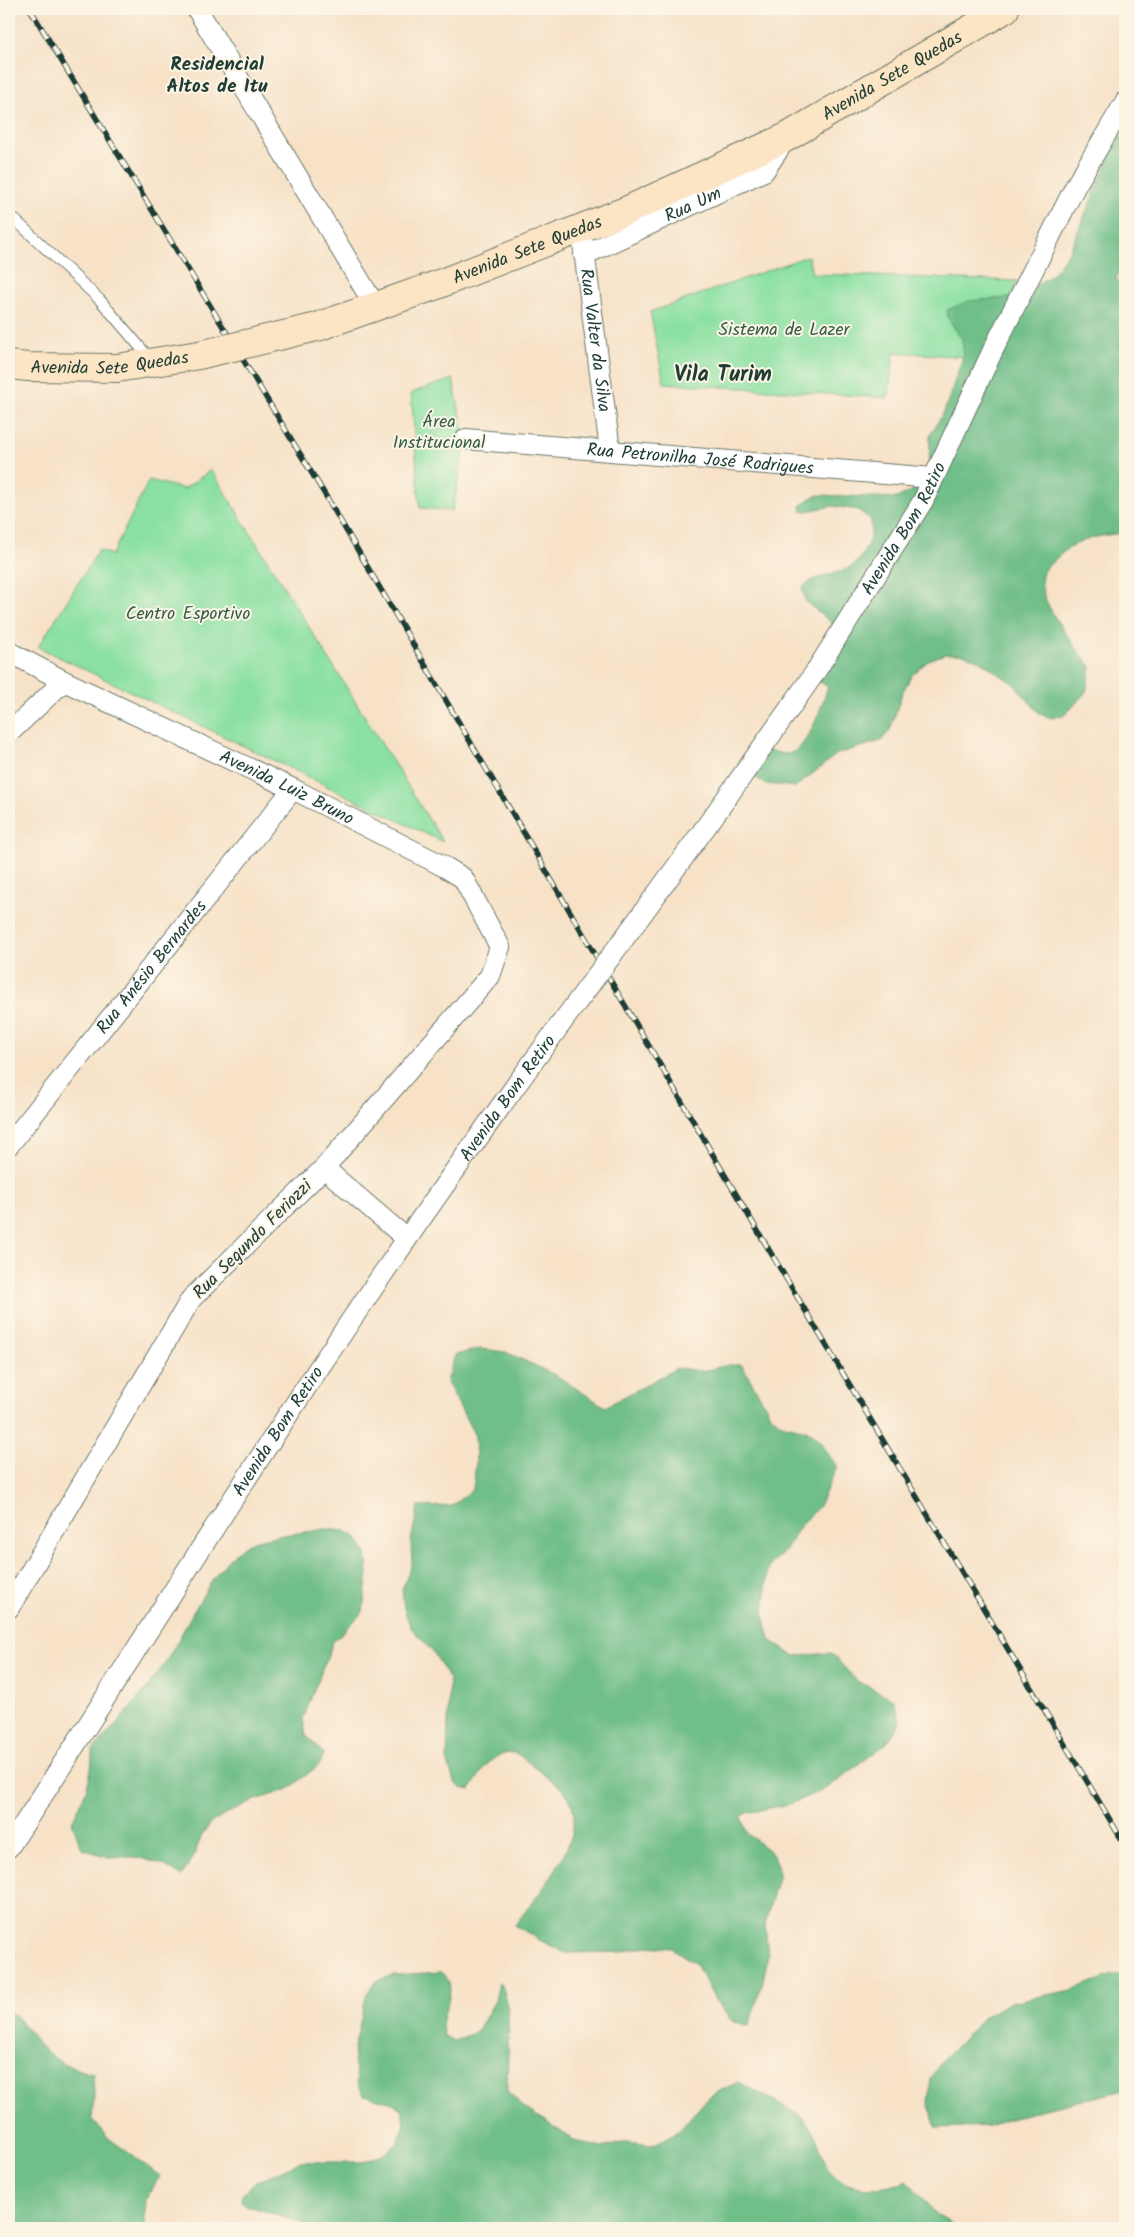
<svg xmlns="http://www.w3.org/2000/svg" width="1134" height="2237" font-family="Kalam,sans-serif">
	<rect width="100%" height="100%" fill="#fcf5e5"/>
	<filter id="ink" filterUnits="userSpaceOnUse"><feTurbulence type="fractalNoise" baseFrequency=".02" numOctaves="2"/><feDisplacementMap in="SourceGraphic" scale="10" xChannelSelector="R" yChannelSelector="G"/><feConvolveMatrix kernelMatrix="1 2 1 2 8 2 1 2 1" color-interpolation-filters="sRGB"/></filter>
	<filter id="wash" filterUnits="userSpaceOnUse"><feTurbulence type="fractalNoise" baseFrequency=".0096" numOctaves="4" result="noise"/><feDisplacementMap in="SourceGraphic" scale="20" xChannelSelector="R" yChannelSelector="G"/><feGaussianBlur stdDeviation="1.12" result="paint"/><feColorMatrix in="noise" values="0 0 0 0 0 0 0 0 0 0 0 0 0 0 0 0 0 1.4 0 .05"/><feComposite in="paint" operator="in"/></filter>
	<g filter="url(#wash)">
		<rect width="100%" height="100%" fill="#f7e2c8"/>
		<g fill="#8ae0a2" stroke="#548e6b">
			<polygon points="808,256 812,274 1018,281 982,358 894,352 888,398 664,383 650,312"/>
			<polygon points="453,379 466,443 452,511 420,508 411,393"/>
			<polygon points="211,470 443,842 38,647 99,550 112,555 149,480 184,489"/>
		</g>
		<g fill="#6fbe88" stroke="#477e5e">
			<path d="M 1125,129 L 1125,260 L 1116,279 L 1125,287 L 1125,533 C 1101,535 1076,539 1058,557 C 1054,561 1047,566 1044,570 C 1030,595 1077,648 1091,667 L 1086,692 L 1066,714 L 1052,718 L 1040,714 L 1015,685 L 980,661 L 963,654 L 945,654 L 929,660 L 912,675 L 902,693 L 890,730 L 881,741 L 837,754 L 796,787 L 766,784 L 749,774 L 767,750 C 773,751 781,754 787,754 C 808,752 822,704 828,687 L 815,678 L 836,633 L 831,622 L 806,602 L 802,588 C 815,574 837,576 852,566 C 866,556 873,535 871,520 L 858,510 L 832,506 L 802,512 L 801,506 L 808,499 L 819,495 L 897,498 L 919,487 L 929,462 L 930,435 L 944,412 L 964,354 L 962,339 L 948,318 L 947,310 L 969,301 L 1018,297 L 1053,274 L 1069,252 L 1114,147 Z"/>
			<path d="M 480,1349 L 506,1352 L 557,1376 L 605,1407 L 677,1368 L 702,1371 L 728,1365 L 742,1365 L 770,1414 L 781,1424 L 806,1430 L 818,1438 L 837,1467 L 819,1506 L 801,1525 L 786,1549 L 768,1568 L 764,1615 L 770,1640 L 794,1656 L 831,1653 L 857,1681 L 893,1699 L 901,1722 L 886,1744 L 827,1788 L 790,1804 L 746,1813 L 741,1817 L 747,1833 L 774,1855 L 779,1873 L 765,1924 L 768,1956 L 763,1981 L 749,2026 L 732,2021 L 715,2000 L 696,1964 L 672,1948 L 646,1946 L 621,1952 L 566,1953 L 541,1941 L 515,1925 C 537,1895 594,1833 567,1795 C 558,1783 529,1763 516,1753 C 490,1751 483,1771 470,1790 L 461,1788 L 454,1782 L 447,1760 L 449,1679 L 434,1653 L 411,1628 L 404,1609 L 402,1589 L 412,1564 L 411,1541 L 418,1507 L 452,1506 L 473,1489 L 476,1463 L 475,1436 L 447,1382 L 455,1355 Z"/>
			<path d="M 325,1529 L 345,1531 L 357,1538 L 366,1554 L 368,1573 L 363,1612 L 333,1642 L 303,1719 L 306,1735 L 323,1753 L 321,1763 L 289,1789 L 247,1803 L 212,1822 L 203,1833 L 191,1862 L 181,1876 L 164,1865 L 137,1857 L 109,1857 L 82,1849 L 72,1822 C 83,1799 93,1777 92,1751 C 118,1722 145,1693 167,1660 C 187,1628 217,1554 254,1541 C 272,1535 305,1533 325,1529 Z"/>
			<path d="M 441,1972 C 458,1987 446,2002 443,2020 C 441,2025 443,2031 444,2036 L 454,2041 L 478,2031 L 495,2000 L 499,1983 C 515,1998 506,2068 507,2091 L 526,2109 L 574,2140 L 601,2148 L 626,2142 L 652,2145 L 675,2134 L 710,2096 L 738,2082 C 759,2094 784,2104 802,2118 C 817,2129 819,2150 827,2166 C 841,2193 883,2191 907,2181 L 920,2194 L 937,2215 L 958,2228 L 311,2228 L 302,2223 L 246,2205 L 241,2201 L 242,2195 L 257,2181 L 300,2162 L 363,2162 L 383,2155 L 397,2143 L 404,2125 L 402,2110 L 393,2103 L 364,2095 L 357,2082 L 353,2051 L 367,1993 L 377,1981 L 393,1975 Z"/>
			<polygon points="1113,1975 1125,1975 1125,2090 1040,2110 988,2126 936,2128 928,2102 931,2078 941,2062 986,2015 1011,2002 1071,1990"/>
			<path d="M 9,2013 C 25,2021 33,2041 47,2052 C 60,2064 76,2069 93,2074 L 94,2095 L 92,2119 L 106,2136 L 160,2176 L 145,2201 L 145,2228 L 9,2228 Z"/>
		</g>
	</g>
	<g filter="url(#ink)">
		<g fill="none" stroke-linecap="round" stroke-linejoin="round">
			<defs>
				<polyline id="lane" points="9,214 100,300 151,360"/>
				<g id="street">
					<polyline points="197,9 375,306"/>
					<path id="s1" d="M 583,243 L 610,450"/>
					<path id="s2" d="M 584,255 L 764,171 L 787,137"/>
					<path id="s3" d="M 466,439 L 933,478"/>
					<path id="s4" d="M 9,652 L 64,681 L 293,789 L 445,867 L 463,878 L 500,947 L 490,976 L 324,1168 L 191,1299 L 9,1608"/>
					<polyline points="9,733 64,681"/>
					<path id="s5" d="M 634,925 L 713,817 L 814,674 L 923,501 L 993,350 L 1076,185 L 1125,102"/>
					<path id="s6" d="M 9,1145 L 293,789"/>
					<polyline points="324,1168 407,1239"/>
					<path id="s7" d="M 9,1847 C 89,1725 166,1601 246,1479 C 346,1324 451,1173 560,1025"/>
				</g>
				<g id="secondary">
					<path id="s8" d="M 317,327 L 434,286 L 628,210 L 787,137 L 1005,9"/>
					<path id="s9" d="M 9,365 L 28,367 L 117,368 L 199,355"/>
				</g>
			</defs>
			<use href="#lane" stroke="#6b7768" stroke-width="12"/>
			<use href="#street" stroke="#6b7768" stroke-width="22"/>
			<use href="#secondary" stroke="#6b7768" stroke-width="30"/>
			<use href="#lane" stroke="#fff" stroke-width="10"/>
			<use href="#street" stroke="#fff" stroke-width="20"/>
			<use href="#secondary" stroke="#fce5c4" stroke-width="28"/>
			<defs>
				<polyline id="rail" points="30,9 330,503 753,1223 1125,1845"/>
			</defs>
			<use href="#rail" stroke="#1f3d34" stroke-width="5.5"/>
			<use href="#rail" stroke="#fcf5e5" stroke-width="4" stroke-dasharray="11" stroke-linecap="butt"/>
			<defs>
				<polyline id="street-bridge" points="560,1025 634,925"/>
				<polyline id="secondary-bridge" points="199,355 317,327"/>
			</defs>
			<use href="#street-bridge" stroke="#6b7768" stroke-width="22" stroke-linecap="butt"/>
			<use href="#secondary-bridge" stroke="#6b7768" stroke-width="30" stroke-linecap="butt"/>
			<use href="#street-bridge" stroke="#fff" stroke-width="20"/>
			<use href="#secondary-bridge" stroke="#fce5c4" stroke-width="28"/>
		</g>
	</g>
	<g text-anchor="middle" stroke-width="4" stroke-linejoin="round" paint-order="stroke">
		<g font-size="18" fill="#1f3d34" stroke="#fcf5e5">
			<text dy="6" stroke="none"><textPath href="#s8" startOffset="629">Avenida Sete Quedas</textPath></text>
			<text dy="6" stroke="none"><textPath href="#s2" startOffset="120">Rua Um</textPath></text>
			<text dy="6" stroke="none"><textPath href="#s8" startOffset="224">Avenida Sete Quedas</textPath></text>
			<text dy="6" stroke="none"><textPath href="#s1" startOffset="98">Rua Valter da Silva</textPath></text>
			<text dy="6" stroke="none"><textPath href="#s9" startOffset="101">Avenida Sete Quedas</textPath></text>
			<text dy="6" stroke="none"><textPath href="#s3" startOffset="235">Rua Petronilha José Rodrigues</textPath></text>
			<text dy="6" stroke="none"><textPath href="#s5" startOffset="480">Avenida Bom Retiro</textPath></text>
			<text dy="6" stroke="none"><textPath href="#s4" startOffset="309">Avenida Luiz Bruno</textPath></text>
			<text dy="6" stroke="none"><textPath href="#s6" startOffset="228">Rua Anésio Bernardes</textPath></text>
			<text dy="6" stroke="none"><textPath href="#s7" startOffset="900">Avenida Bom Retiro</textPath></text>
			<text transform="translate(252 1239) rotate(-45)" y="6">Rua Segundo Feriozzi</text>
			<text dy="6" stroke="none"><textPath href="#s7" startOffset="495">Avenida Bom Retiro</textPath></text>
		</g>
		<g font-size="18" fill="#345e4a" stroke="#fcf5e5">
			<text x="784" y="335">Sistema de Lazer</text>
			<text x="439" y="427">Área<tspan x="439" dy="21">Institucional</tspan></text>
			<text x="188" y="619">Centro Esportivo</text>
		</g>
		<g font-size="19" font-weight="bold" fill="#1f3d34" stroke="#fcf5e5">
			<text x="217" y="70">Residencial<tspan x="217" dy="22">Altos de Itu</tspan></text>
		</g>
		<g font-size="22" font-weight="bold" fill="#1f3d34" stroke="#fcf5e5">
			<text x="723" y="381">Vila Turim</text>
		</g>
	</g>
	<rect width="1134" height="2237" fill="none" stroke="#fcf5e5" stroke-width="30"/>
</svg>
